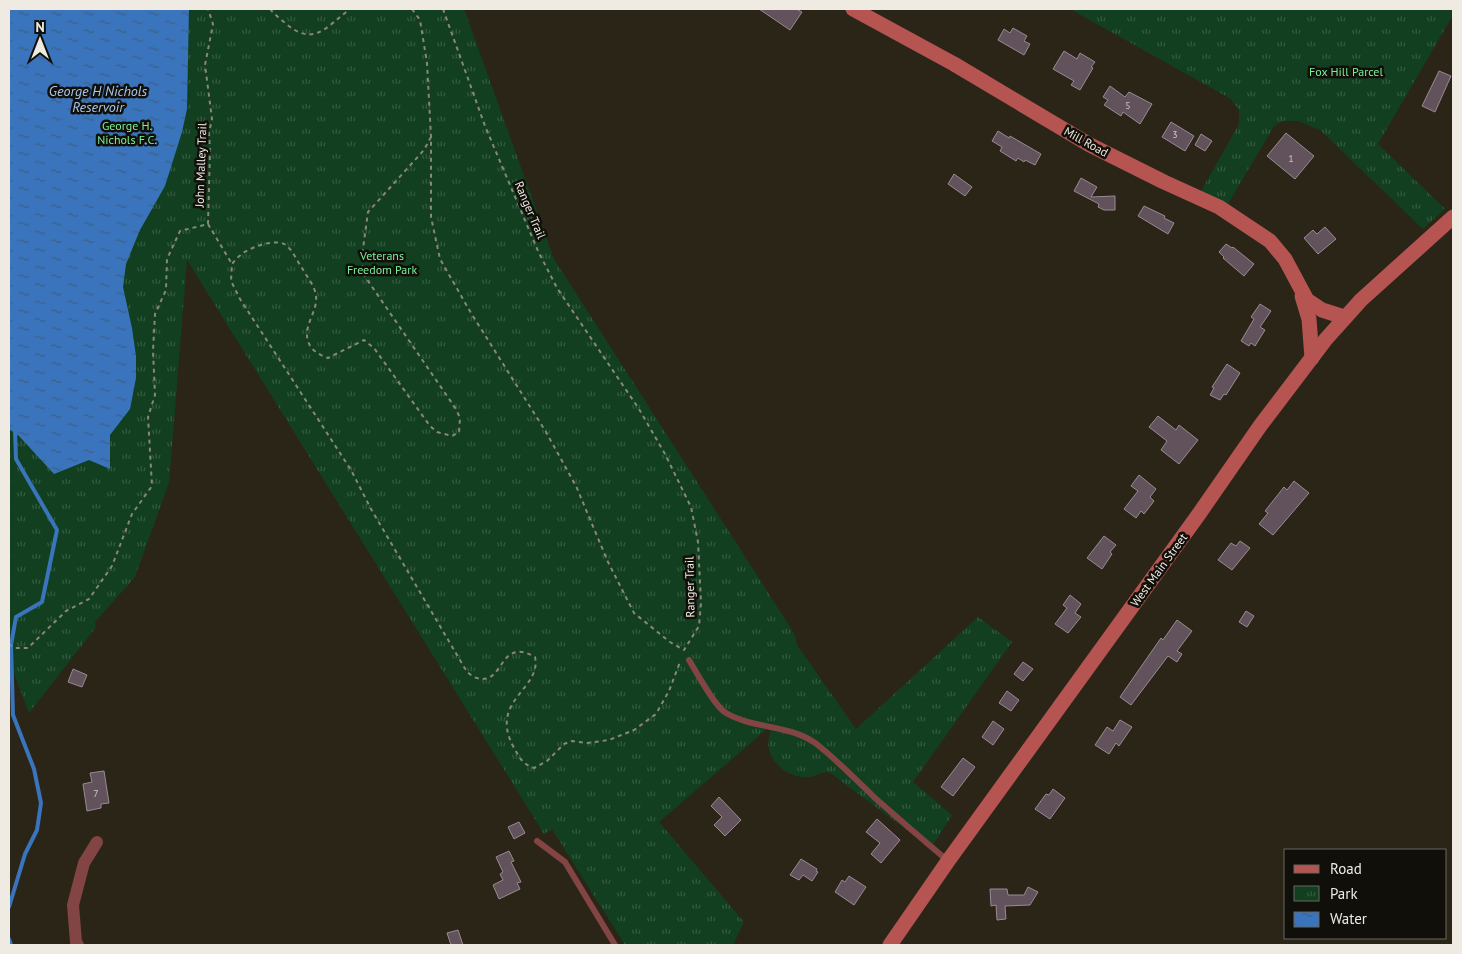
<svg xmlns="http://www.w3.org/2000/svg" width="1462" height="954" font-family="'PT Sans',sans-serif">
	<defs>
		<pattern id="park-tufts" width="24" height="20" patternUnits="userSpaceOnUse" patternTransform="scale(1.25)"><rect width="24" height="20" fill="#113f20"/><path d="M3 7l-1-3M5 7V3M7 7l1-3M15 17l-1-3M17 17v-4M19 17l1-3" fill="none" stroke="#345b40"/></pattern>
		<pattern id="water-ripples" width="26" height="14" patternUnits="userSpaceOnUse" patternTransform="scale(1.25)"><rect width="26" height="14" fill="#3974bc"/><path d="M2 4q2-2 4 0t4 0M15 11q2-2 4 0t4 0" fill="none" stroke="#405f86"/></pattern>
	</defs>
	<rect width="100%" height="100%" fill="#2b2518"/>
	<g fill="url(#park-tufts)">
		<path d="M 9,9 L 464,9 L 554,259 L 794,633 L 797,645 L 856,729 L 978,617 L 1012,642 L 913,782 L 952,815 L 931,848 L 829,772 C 820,772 817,776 810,777 C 785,780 760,755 771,731 L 767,729 L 659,822 L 744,922 L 733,945 L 625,945 L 552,829 L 544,834 L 187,260 L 169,483 L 135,577 L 95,622 L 96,627 L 29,713 L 9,660 Z"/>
		<polygon points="1070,9 1453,9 1453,15 1378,144 1445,209 1423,229 1320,130 1298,121 1283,121 1274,126 1228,204 1201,191 1239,124 1239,110 1231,99"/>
	</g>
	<polygon fill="url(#water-ripples)" points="9,9 189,9 187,109 182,132 165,186 140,230 126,264 123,287 132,328 136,356 136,378 130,409 110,435 110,469 89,460 54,474 19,436 9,429"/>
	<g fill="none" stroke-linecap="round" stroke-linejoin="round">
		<g stroke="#3974bc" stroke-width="4">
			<polyline points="9,907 25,854 37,830 41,803 34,769 13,715 11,645 16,617 42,602 57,530 16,459 15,430"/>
			<polyline points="9,939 11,945"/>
		</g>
	</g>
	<g fill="#61525b" stroke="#9a8a94">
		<polygon points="759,9 796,9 802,12 790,30"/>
		<polygon points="1013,28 1027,36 1024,41 1030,44 1024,55 998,40 1004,29 1010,33"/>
		<polygon points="1064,51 1077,59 1080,53 1095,62 1091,67 1093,68 1080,90 1071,85 1074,81 1053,69"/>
		<polygon points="1439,71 1451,76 1435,112 1422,106"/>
		<polygon points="1110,86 1125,97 1129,92 1152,104 1140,124 1123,112 1121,116 1104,105 1108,100 1103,97"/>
		<polygon points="1171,122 1194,136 1185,151 1162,137"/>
		<polygon points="998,131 1009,138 1010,136 1041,154 1035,165 1025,160 1024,162 1018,158 1016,161 1000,151 1002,147 992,141"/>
		<polygon points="1286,133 1314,156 1295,179 1267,156"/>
		<polygon points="1201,134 1212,141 1205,151 1195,145"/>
		<polygon points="954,174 972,187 965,196 948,184"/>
		<polygon points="1081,178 1097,187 1091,197 1115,196 1115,210 1104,210 1098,207 1099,204 1074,191"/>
		<polygon points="1144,206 1165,216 1164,218 1174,223 1168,234 1138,216"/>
		<polygon points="1325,227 1336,239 1318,254 1304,238 1313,230 1317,234"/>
		<polygon points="1226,244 1232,248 1233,247 1254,264 1244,276 1223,258 1224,257 1219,252"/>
		<polygon points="1260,304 1271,311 1260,327 1265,330 1255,346 1251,343 1249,346 1241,341 1254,319 1251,317"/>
		<polygon points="1227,364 1240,373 1226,395 1224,394 1220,400 1210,395 1214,388 1212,387"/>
		<polygon points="1158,416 1176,430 1179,425 1198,440 1179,464 1161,450 1167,441 1149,427"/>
		<polygon points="1139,475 1156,489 1150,497 1154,501 1144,514 1141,511 1136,518 1124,509 1138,491 1131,486"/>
		<polygon points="1294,481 1309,493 1273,535 1259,524 1268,513 1265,511 1284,487 1287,490"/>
		<polygon points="1104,536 1116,545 1110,552 1112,554 1102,569 1087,558"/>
		<polygon points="1240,541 1250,548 1232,570 1218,560 1231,543 1236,546"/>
		<polygon points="1070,595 1081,604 1075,613 1081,617 1068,633 1055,624 1067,608 1063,605"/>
		<polygon points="1246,611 1254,616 1247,627 1239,622"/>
		<polygon points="1177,620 1192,631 1177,651 1182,654 1177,662 1168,656 1131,705 1120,697 1161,638 1163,640"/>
		<polygon points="1023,662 1033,669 1023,681 1014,674"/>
		<polygon points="73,669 87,675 82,687 68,682"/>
		<polygon points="1007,691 1019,700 1011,711 999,703"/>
		<polygon points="1120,720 1132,727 1119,746 1116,743 1109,754 1095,745 1107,727 1113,731"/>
		<polygon points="993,721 1004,729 993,745 982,737"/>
		<polygon points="963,758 975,767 953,796 941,787"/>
		<polygon points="104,771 109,803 101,804 101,808 87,811 83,784 92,782 90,773"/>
		<polygon points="1053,789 1065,798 1050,819 1035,809 1046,794 1049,795"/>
		<polygon points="719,797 741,820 725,836 714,825 722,817 711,806"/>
		<polygon points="877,819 900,840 881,863 871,854 880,843 866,832"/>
		<polygon points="519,822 525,833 514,839 508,827"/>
		<polygon points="509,851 514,861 511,862 521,882 517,883 520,889 499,899 493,885 503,880 500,874 503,872 496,857"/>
		<polygon points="801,859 817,869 816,871 818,872 812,881 803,875 799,880 790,875"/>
		<polygon points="849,876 866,887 854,905 835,892 842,880 845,882"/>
		<polygon points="1028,887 1038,892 1030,905 1005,906 1006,919 997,920 996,905 991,906 990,889 1007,889 1008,895 1024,895"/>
		<polygon points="458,930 463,945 451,945 447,933"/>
	</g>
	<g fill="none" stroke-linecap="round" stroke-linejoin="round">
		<g stroke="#8b867b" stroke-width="2" stroke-dasharray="4 4" stroke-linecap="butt">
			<path d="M 270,9 C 274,14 279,18 284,22 C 313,48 325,28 350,9"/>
			<polyline points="412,9 420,20 427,63 431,137 431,217 440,259 471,313 546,432 576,486 608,562 634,613 670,642 684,650 699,626 701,603 698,542 691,507 665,454 639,409 557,288 538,251 485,126 443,9"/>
			<path d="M 431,137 L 424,150 L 368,212 L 362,256 L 362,267 L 366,278 L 456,409 L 460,418 L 459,432 L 452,436 L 437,432 L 430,426 L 374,348 L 364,340 L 328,358 C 320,355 311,351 308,341 C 303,326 318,311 316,296 C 315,286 307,277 302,268 C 297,261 293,251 287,246 C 278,237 252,247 243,253 C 239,256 235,260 232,264 L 231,281 L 240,299 L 351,470 L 371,509 L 467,672 C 470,674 474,678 477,678 C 505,686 498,636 535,657 C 542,689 489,700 513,746 C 519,757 522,764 534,768 L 547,761 L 564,744 L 572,741 L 587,743 L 609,740 L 634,730 L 656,714 L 669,691 L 680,662"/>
			<polyline points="208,224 232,264"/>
			<polyline points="9,644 15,648 28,648 66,611 89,599 112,566 132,514 152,486 148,417 155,395 153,351 155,314 166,290 167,259 180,231 208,224 210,151 209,133 212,119 205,65 213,24 208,9"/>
		</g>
		<g stroke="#834543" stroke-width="6">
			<path d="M 689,660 C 697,673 715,707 726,713 C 755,730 793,724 819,746 C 839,762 857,781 875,798 C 899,819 923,840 947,860"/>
			<polyline points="537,841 565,862 615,945"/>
		</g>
		<polyline stroke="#834543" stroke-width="12" points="78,945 76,942 73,905 84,863 97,842"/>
		<g stroke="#b55451" stroke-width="15">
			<polyline points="853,9 954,64 1090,145 1164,182 1219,207 1270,241 1285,259 1307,300 1322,310 1344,317"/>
			<polyline points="1302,296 1309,319 1312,358"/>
			<polyline points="890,945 948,861 1199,514 1260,426 1326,339 1361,300 1453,217"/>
		</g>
	</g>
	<g text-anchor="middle" stroke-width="5" stroke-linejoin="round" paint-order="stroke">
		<g font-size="10" fill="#ccc5c1">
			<text x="1128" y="109">5</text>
			<text x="1175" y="138">3</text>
			<text x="1291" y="162">1</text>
			<text x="96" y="797">7</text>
		</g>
		<g font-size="12" fill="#7cf09b" stroke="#110f09">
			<text x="1346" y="76">Fox Hill Parcel</text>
			<text x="127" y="130">George H.<tspan x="127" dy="14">Nichols F.C.</tspan></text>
			<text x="382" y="260">Veterans<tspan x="382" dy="14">Freedom Park</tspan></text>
		</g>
		<g font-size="12" fill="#efebe3" stroke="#110f09">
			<text transform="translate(1086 142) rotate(29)" y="4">Mill Road</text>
			<text transform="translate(201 165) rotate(-88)" y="4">John Malley Trail</text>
			<text transform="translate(530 210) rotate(67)" y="4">Ranger Trail</text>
			<text transform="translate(1159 570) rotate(-54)" y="4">West Main Street</text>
			<text transform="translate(690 587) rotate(-91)" y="4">Ranger Trail</text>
		</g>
		<g font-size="14" font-style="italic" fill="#a8c6ec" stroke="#110f09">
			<text x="98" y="96">George H Nichols<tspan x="98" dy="16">Reservoir</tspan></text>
		</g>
	</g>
	<rect width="1462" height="954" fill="none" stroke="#efebe3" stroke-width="20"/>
	<rect x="1284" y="849" width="162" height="90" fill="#110f09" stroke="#6a6760"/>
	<rect x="1294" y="865" width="25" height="8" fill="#b55451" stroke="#6a6760"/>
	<text x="1330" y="874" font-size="15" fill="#efebe3">Road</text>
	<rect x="1294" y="886" width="25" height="15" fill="url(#park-tufts)" stroke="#6a6760"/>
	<text x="1330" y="899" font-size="15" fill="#efebe3">Park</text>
	<rect x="1294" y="912" width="25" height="15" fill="url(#water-ripples)" stroke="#6a6760"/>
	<text x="1330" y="924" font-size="15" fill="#efebe3">Water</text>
	<g transform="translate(40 40)" stroke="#110f09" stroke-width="4" paint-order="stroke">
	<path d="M0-4L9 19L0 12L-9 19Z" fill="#efebe3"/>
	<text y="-8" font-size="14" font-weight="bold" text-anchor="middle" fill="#efebe3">N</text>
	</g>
</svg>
